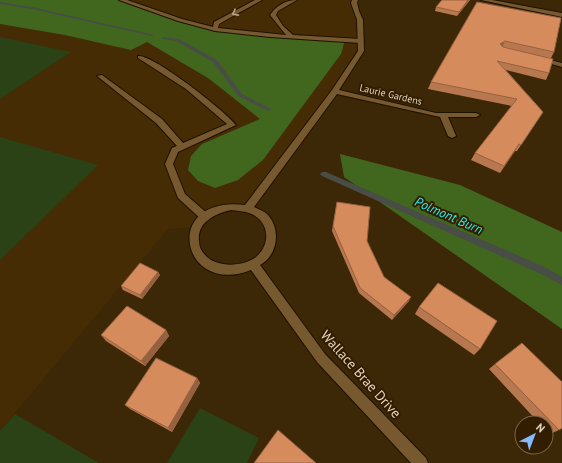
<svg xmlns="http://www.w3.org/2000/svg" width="562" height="463" font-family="'PT Sans',sans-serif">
	<rect width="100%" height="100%" fill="#3c2707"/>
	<polygon fill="#452c05" points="0,0 355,0 360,20 361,51 248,208 222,208 196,227 168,229 0,431"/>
	<g fill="#2a4215">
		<polygon points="0,37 71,52 0,99"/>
		<polygon points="0,137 98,165 0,260"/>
		<polygon points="200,408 259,438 247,463 167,463"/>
		<polygon points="15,414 99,463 0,463 0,431"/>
	</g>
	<g fill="#41671e">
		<polygon points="0,0 122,0 187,22 215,29 345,40 341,54 263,160 238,180 215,188 198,181 188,170 191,156 202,144 260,119 208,78 147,42 131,50 65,35 0,24"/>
		<polygon points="340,154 460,185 562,232 562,329 344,177"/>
	</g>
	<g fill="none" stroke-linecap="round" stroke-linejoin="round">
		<g fill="#484d46" fill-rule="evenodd">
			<polygon points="0,2 32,7 154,35 152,36 32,9 0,4"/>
			<polygon points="163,37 179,39 217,60 242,94 271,109 268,111 238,96 213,62 176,41 163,39"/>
			<polygon points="322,172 326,172 547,268 562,277 562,285 541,274 322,176 320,174"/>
		</g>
		<defs>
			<g id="lane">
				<path d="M 119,0 L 127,0 L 182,19 L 213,27 L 214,22 L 255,0 L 262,0 L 219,24 L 218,28 L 286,35 L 270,15 C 276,6 286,0 297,0 L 278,11 L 276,15 L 283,26 L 293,35 L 361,39 L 364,41 L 361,43 L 270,37 L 215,31 L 178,21 Z"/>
				<path d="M 138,56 C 153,54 225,111 236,125 L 178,152 L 173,164 L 185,194 L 208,214 L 210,217 L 208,220 L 202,220 L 178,198 L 165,164 L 172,148 L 177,146 L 156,123 L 97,76 L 102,75 L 162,119 L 183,143 L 227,124 L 186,89 L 138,58 Z"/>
			</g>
			<g id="street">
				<path d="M 352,0 L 358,0 L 357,3 L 359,11 L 363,20 L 364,51 L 339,90 L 436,113 L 476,113 L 480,115 L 476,117 L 448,117 L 456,136 L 452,138 L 448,136 L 440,117 L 337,94 L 254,207 C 258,209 264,211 268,215 C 281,230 278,255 260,265 L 325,354 L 426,458 L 428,463 L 411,463 L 317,362 L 251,270 C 181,298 160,195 245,205 L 332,90 L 358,51 L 357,20 L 351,3 ZM 231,210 C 237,211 244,211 249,213 C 269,220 272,243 256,257 C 243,267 216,268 205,255 C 201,251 199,246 199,241 C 197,222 215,214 231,210 Z"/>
				<polygon points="539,57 562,63 562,67 537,60 536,59"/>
			</g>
			<polygon id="secondary" points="481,0 492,0 562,13 562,17"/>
		</defs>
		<use href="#lane" stroke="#1f1100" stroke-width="2"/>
		<use href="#street" stroke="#1f1100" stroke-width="2"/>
		<use href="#secondary" stroke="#1f1100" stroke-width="2"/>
		<use href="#lane" fill="#775930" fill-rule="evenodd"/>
		<use href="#street" fill="#775930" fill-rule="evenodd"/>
		<use href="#secondary" fill="#775930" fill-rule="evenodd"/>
	</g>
	<g fill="#b8784f">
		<polygon points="470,0 457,16 435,11 436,7"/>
		<polygon points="477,2 554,52 551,58 549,73 546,80 506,70 543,112 517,151 515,151 500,173 471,160 475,153 512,106 428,89 431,82"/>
		<polygon points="337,202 367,241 384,277 409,301 392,320 359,293 332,231"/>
		<polygon points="158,272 160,275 142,299 123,290 121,286"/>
		<polygon points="419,307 480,349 474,355 415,314"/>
		<polygon points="166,330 169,336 145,366 106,341 101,335"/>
		<polygon points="495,364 559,430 550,434 546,430 546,423 539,423 489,369"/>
		<polygon points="197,378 200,383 172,432 130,409 125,405"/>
	</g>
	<g fill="#966140">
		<polygon points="468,0 470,0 457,16 459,12"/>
		<polygon points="505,41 502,48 500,44"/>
		<polygon points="519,144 515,151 500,173 504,166"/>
		<polygon points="158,272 160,275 142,299 140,295"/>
		<polygon points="411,297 409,301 392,320 394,315"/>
		<polygon points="166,330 169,336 145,366 141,361"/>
		<polygon points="197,378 200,383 172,432 168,428"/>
	</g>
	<g fill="#d68b5c" stroke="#966140">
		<polygon points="442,0 468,0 459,12 436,7"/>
		<polygon points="477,2 561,18 554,52 505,41 500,44 503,47 553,59 549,73 497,61 543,112 521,145 519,144 504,166 475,153 517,99 431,82"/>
		<polygon points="337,202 370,207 367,241 384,277 411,297 394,315 360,288 333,226"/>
		<polygon points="140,263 158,272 140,295 121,286"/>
		<polygon points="438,283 497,321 480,349 419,307"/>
		<polygon points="127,306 166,330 141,361 101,335"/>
		<polygon points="522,343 562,382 562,428 559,430 495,364"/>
		<polygon points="156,358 197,378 168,428 125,405"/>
		<polygon points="278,430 316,463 254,463"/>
	</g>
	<defs><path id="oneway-chevron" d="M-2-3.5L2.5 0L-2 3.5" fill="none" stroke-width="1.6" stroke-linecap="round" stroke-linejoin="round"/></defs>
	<use stroke="#b9a385" href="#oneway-chevron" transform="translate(235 13) rotate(152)"/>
	<g text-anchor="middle" stroke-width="4" stroke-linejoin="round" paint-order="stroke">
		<g font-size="10" fill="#e5d4be" stroke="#321d00">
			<text transform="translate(391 94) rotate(13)" y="4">Laurie Gardens</text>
		</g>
		<g font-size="13" font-style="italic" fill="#2cede9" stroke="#321d00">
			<text transform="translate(449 215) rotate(24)" y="5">Polmont Burn</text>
		</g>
		<g font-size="14" fill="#e5d4be" stroke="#321d00">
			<text transform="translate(361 374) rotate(48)" y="5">Wallace Brae Drive</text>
		</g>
	</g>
	<g transform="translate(534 435) rotate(42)"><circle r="19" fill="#321d00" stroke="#7a664c"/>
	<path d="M0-3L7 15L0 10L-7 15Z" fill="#85bbfb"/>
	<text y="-6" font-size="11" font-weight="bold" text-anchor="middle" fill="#e5d4be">N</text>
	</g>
</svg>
